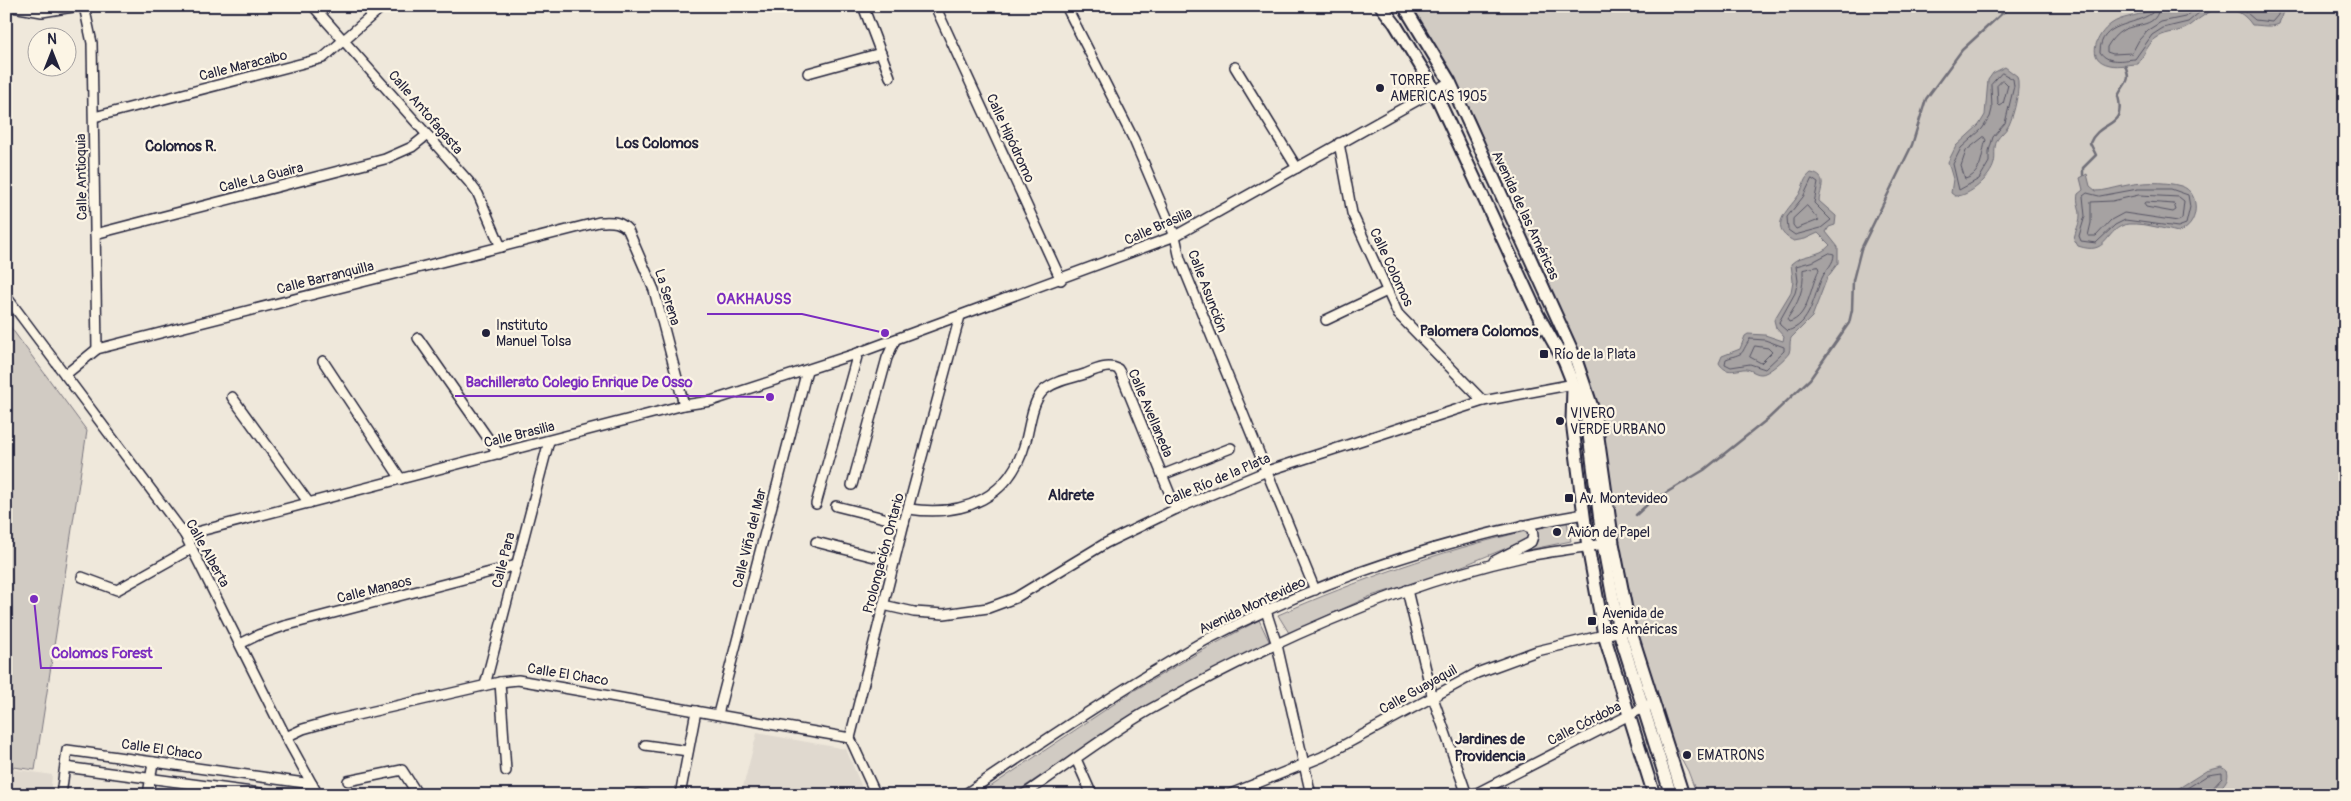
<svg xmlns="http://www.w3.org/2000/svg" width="2351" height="801" font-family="Pangolin,sans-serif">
	<rect width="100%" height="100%" fill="#efe8db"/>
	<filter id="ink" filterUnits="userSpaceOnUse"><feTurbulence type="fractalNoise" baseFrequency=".02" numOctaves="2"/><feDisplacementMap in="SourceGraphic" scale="10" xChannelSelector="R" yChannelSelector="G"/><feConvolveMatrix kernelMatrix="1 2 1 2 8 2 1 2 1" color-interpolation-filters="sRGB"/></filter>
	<g filter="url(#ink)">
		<g fill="#e0d9cf">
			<polygon points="757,733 846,749 865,795 741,795"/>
			<polygon points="6,768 52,775 50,795 6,795"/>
		</g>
		<g fill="#d1cbc3" stroke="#7a767f">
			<polygon points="1411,6 2345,6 2345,795 1697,795 1688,771 1636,675 1602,437 1601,413 1585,380 1475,120 1438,50"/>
			<polygon points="6,321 87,431 35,770 6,766"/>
			<polygon points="1567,522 1571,541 1523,551 1537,542 1538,536 1535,529"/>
			<path d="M 1526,531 L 1529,539 L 1440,575 L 1371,596 L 1289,633 L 1278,615 C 1358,580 1440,551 1526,531 Z"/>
			<polygon points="1259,620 1270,643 1213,670 1144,707 1012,795 978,795 1135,690 1198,653"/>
		</g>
		<g fill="#a6a2a2" stroke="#716f79">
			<path d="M 2148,6 L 2283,6 L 2284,8 L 2279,24 C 2271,28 2261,25 2252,25 C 2241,8 2221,3 2203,16 C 2196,20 2192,26 2184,29 C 2174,33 2164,32 2155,39 C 2147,45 2144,56 2138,64 C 2129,64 2118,67 2110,65 C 2085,60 2096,35 2111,24 C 2122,16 2136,17 2147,11 Z"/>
			<path d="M 2005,67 L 2017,76 C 2021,87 2014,114 2009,125 C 2006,131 2000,135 1997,140 C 1993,150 1996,156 1994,163 C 1991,177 1969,197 1955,196 L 1951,193 L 1953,179 L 1948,162 L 1956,146 L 1979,125 L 1985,115 L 1988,80 L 1993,73 Z"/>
			<path d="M 1811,173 C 1829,176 1820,190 1819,201 L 1836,216 L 1835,225 L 1829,227 L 1826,232 L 1838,247 L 1838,263 L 1827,278 L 1812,317 L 1791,338 C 1789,343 1791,348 1789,353 C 1786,358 1767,375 1761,374 C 1754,374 1750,368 1743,369 C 1732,371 1725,373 1719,363 L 1722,356 L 1740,349 L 1745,336 L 1748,334 L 1765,335 L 1783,341 L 1784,337 L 1776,328 L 1774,320 L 1791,292 L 1793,281 L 1791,264 C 1802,253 1819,258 1830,245 L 1818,233 L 1805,239 L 1794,241 C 1764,227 1792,207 1800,193 C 1804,185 1803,179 1811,173 Z"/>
			<path d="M 2087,174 L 2090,186 L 2096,191 C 2105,191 2113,188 2123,186 C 2140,182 2164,181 2181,186 C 2202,192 2199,228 2178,232 C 2165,229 2136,221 2124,225 C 2104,232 2108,256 2078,246 L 2074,239 C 2075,231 2080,224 2080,215 C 2080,207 2076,202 2078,194 L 2083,190 L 2080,178 Z"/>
			<path d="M 2222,767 L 2227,770 C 2231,781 2220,787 2214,795 L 2168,795 L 2206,771 Z"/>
		</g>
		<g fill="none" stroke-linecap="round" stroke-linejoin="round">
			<g stroke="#575564" stroke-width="1">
				<path d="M 2153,6 L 2152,13 C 2135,26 2100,22 2100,52 C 2108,64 2122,60 2135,59 L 2152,35 L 2163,28 L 2188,22 L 2200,12 L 2211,6"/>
				<path d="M 2159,6 C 2158,28 2137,23 2123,30 C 2116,34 2111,40 2107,47 L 2107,52 L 2113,54 L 2132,53 L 2139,40 L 2148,30 L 2161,22 L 2185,17 L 2197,6"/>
				<polyline points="2239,6 2255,20 2272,22 2278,15 2279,6"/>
				<polygon points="2002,73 2013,79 2014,86 2005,123 1993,137 1989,151 1989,162 1979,179 1959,190 1953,164 1961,148 1982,129 1990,117 1992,109 1991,85"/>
				<polygon points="2003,80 2008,85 2003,104 2000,106 1998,104 1997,86"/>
				<path d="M 1984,137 L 1986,140 C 1981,154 1983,174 1965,179 L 1961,166 L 1966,151 Z"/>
				<polygon points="1812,179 1818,183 1814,203 1831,220 1821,228 1795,235 1788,230 1787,217 1803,197"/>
				<polygon points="2138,189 2171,189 2188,195 2190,207 2186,224 2178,227 2125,220 2115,225 2096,243 2081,241 2079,236 2085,216 2083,196 2087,193 2099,196"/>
				<polygon points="2139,195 2179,197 2184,201 2182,219 2178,221 2124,213 2111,220 2096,236 2088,236 2091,223 2091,202 2112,201"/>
				<polygon points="2147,202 2174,204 2176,210 2173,212 2146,207 2144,204"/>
				<polygon points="1807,206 1819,220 1796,229 1793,225 1793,219"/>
				<path d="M 1830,253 L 1834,254 C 1834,264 1826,269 1822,278 C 1813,297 1811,325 1787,331 L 1780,325 L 1779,322 L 1795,293 L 1798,281 L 1796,266 L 1814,261 Z"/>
				<path d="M 1818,267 L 1819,270 C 1810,286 1809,317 1789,322 L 1787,319 C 1799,302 1804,290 1803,270 Z"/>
				<path d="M 1750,339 L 1765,340 L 1784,347 L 1784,351 L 1765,369 L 1750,364 L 1731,367 L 1725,364 L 1726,359 C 1748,351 1738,357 1750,339 Z"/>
				<polygon points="1755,346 1768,348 1772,352 1761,363 1750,357"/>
				<polyline points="2176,795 2208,775 2222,773 2222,778 2211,790 2210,795"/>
			</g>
			<g stroke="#716f79" stroke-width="2.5">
				<path d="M 2083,175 L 2083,168 L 2096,155 L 2090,143 C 2099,120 2127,129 2118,96 C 2125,81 2132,83 2125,65"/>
				<polyline points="1636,515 1649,503 1704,470 1769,418 1810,379 1849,323 1852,310 1853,280 1861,249 1912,145 1926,99 1962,50 2010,6"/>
			</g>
			<polyline stroke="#a6a2a2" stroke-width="9" points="1587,483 1593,534"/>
			<defs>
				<g id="minor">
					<polyline points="7,6 42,12 79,6"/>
					<polyline points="84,6 92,43 97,349"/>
					<polyline points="313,6 469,182 478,194 501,247"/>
					<polyline points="863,6 890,77"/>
					<polyline points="920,6 948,6"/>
					<polyline points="1066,6 1134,140 1175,236 1180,259 1315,590"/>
					<polyline points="936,8 1061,280"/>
					<polyline points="1235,67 1297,168"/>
					<polyline points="808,73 881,53"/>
					<polyline points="94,117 323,58 383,6"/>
					<polyline points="1339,143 1352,213 1398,314 1483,401"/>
					<polyline points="95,234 385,159 412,147 427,135"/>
					<polyline points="6,296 185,535 286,737 318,795"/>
					<polyline points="1326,320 1387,291"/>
					<polyline points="418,338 499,454"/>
					<polyline points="323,361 401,479"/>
					<path d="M 65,375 L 97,349 L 599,222 C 611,222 619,220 628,230 L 654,290 L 684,405"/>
					<polyline points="232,397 309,503"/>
					<polyline points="1162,475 1231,448"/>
					<polyline points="852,485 887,358 895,340"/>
					<polyline points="816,504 858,353"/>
					<polyline points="836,506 904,523"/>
					<path d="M 909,509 C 964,517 1011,498 1026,440 C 1030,425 1032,402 1043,391 C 1053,381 1073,378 1085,374 C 1095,370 1107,364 1118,369 L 1121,374 L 1176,509"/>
					<polyline points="185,535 684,405 711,401 858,353 1175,236 1450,82"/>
					<polyline points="816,542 894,562"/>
					<polyline points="1494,561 1531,542 1533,536 1532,529 1523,525"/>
					<polyline points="82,577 117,590 192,548"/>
					<polyline points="1407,590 1432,695 1467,795"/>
					<polyline points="883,605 914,612 944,614 988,608 1015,598 1106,543 1176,509 1267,471 1483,401 1574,384"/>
					<polyline points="1266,611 1277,645 1311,795"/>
					<polyline points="240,644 258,635 284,626 517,565"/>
					<polyline points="500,682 506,771"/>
					<polyline points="485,685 549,441"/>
					<polyline points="718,714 807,370"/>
					<polyline points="286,737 303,729 331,721 500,682 518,680 850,738"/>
					<polyline points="645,745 688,751"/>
					<polyline points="1076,759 1092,795"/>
					<polyline points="65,767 275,795"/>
					<polyline points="348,781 402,770 418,795"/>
					<polyline points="638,794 645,795"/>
					<polyline points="61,795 67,750 312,784"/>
					<polyline points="148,795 153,762"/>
					<polyline points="680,795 696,711"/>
					<polyline points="876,795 850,738 904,523 960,316"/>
					<path d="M 964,795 C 1024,754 1085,713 1147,675 C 1167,664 1186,651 1206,640 C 1324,578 1452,536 1584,514"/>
					<path d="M 1023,795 C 1065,767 1106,735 1149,710 C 1266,644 1392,586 1523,557 C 1552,551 1581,548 1610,543"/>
					<polyline points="1228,795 1322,757 1477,673 1537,651 1625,630"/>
					<polyline points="1473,795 1649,705"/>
				</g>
				<g id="major">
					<polyline points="1381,6 1395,24 1429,80 1538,315 1564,361 1587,419 1603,544 1619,631 1671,795"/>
					<polyline points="1404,6 1450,82 1575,357 1595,416 1613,543 1630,629 1683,795"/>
					<polyline points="1573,388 1572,421 1588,547 1604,635 1654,795"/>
				</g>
			</defs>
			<use href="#minor" stroke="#22223b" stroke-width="12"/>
			<use href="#major" stroke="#22223b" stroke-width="15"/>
			<use href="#minor" stroke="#fcf5e5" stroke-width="9"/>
			<use href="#major" stroke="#fcf5e5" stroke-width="11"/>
		</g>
	</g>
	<g fill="#22223b" stroke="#fcf5e5" stroke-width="2">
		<circle cx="1380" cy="88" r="5"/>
		<circle cx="486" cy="333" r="5"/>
		<rect x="1539" y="349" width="10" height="10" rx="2.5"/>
		<circle cx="1560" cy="421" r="5"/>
		<rect x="1564" y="493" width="10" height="10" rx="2.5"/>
		<circle cx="1557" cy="532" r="5"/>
		<rect x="1587" y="616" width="10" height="10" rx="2.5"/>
		<circle cx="1687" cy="755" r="5"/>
	</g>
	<g text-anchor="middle" stroke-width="4.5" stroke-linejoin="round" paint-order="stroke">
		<g font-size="14" fill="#22223b" stroke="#fcf5e5">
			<text transform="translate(243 65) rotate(-14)" y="5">Calle Maracaibo</text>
			<text transform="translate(426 112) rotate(49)" y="5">Calle Antofagasta</text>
			<text transform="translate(1011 138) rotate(65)" y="5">Calle Hipódromo</text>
			<text transform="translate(81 177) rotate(-91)" y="5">Calle Antioquia</text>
			<text transform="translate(261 177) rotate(-14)" y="5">Calle La Guaira</text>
			<text transform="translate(1526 215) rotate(65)" y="5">Avenida de las Américas</text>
			<text transform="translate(1158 226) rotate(-24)" y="5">Calle Brasilia</text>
			<text transform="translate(1392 267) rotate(65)" y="5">Calle Colomos</text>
			<text transform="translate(325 277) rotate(-14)" y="5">Calle Barranquilla</text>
			<text transform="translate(1208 291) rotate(69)" y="5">Calle Asunción</text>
			<text transform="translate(668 297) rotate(73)" y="5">La Serena</text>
			<text transform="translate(1151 413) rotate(67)" y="5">Calle Avellaneda</text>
			<text transform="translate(519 434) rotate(-14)" y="5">Calle Brasilia</text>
			<text transform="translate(1217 479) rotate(-23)" y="5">Calle Río de la Plata</text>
			<text transform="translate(749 538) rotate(-76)" y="5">Calle Viña del Mar</text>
			<text transform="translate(208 553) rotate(61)" y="5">Calle Alberta</text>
			<text transform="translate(883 553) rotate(-75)" y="5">Prolongación Ontario</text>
			<text transform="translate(503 560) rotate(-76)" y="5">Calle Para</text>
			<text transform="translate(374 589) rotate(-14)" y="5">Calle Manaos</text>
			<text transform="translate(1252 605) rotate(-25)" y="5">Avenida Montevideo</text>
			<text transform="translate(568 674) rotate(9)" y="5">Calle El Chaco</text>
			<text transform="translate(1418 689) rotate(-29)" y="5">Calle Guayaquil</text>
			<text transform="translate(1584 723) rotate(-27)" y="5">Calle Córdoba</text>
			<text transform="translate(162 749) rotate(8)" y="5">Calle El Chaco</text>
		</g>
		<g font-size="14" fill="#22223b" stroke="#fcf5e5" text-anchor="start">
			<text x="1390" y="85">TORRE<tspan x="1390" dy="16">AMERICAS 1905</tspan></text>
			<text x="496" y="330">Instituto<tspan x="496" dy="16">Manuel Tolsa</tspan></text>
			<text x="1554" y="359">Río de la Plata</text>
			<text x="1570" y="418">VIVERO<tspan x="1570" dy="16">VERDE URBANO</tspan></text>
			<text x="1579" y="503">Av. Montevideo</text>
			<text x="1567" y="537">Avión de Papel</text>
			<text x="1602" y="618">Avenida de<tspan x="1602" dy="16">las Américas</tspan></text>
			<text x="1697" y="760">EMATRONS</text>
		</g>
		<g font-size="15" font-weight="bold" fill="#22223b" stroke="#fcf5e5">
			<text x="657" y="148">Los Colomos</text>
			<text x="181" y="151">Colomos R.</text>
			<text x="1479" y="336">Palomera Colomos</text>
			<text x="1071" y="500">Aldrete</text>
			<text x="1490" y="744">Jardines de<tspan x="1490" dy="17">Providencia</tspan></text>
		</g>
	</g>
	<path fill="none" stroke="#7b2cbf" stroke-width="2" d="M885 333L802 314H707M770 397L702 396H455M34 599L41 668H162"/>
	<g fill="#7b2cbf" stroke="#fcf5e5" stroke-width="2">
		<circle cx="885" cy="333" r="5"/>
		<circle cx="770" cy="397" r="5"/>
		<circle cx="34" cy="599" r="5"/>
	</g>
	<g font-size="15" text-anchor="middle" font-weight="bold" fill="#7b2cbf" stroke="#fcf5e5" stroke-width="4.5" stroke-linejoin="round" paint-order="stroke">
		<text x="754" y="304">OAKHAUSS</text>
		<text x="579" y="387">Bachillerato Colegio Enrique De Osso</text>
		<text x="102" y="658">Colomos Forest</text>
	</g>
	<rect width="2351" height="801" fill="none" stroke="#fcf5e5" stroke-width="25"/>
	<rect x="12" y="12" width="2326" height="776" fill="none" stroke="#22223b" stroke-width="2" filter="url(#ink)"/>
	<g transform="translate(52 52)"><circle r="24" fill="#fcf5e5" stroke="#a5a1a1"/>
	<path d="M0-4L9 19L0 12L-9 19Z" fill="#22223b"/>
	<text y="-8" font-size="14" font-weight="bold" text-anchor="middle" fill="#22223b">N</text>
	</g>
</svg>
